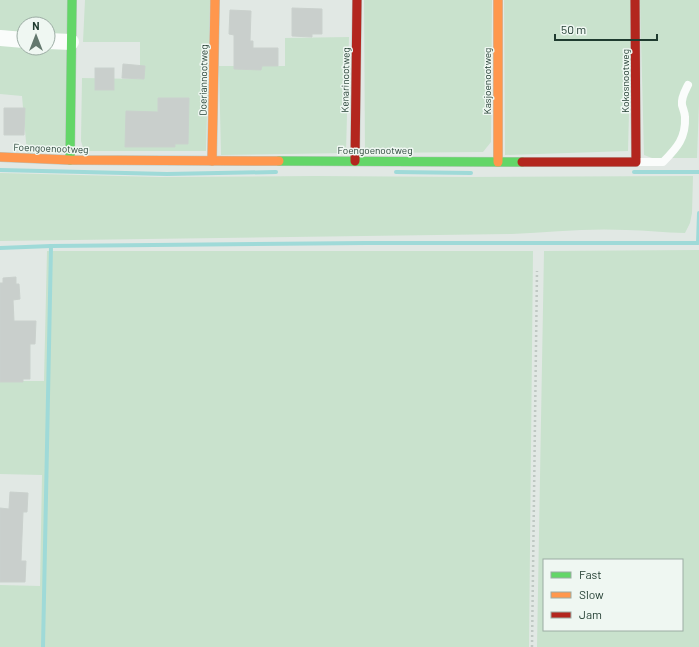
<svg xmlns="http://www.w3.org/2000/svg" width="699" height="647" font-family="Barlow,sans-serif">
	<rect width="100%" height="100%" fill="#e1e8e4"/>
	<g fill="#c9e2cd" fill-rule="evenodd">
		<polygon points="0,0 74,0 72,35 48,35 48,24 24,24 24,33 0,30"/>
		<polygon points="85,0 210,0 206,151 84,151 81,141 82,78 140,79 140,42 83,42"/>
		<polygon points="364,0 492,0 491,142 483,152 365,153"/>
		<polygon points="504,0 632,0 628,151 505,155"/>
		<polygon points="640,0 699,0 699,104 697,158 652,158 644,155"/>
		<polygon points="349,37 346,153 221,155 219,66 285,66 285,38"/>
		<polygon points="0,40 24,42 24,48 69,47 70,150 27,153 22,96 0,94"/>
		<path d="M 0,173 L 159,177 L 315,176 L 468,177 L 693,176 L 692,213 L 690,223 L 685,233 C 665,233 646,230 626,230 C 588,228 550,232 512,234 L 0,241 Z"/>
		<path d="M 699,250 L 699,647 L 537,647 L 544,251 ZM 544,560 L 682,560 L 682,630 L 544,630 Z"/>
		<polygon points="47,251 533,251 529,647 0,647 0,585 40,586 42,475 0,474 0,381 44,381"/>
	</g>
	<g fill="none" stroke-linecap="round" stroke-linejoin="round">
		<g stroke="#9fdad8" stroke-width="4">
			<polyline points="0,170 167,174 276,172"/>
			<polyline points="396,172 471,173"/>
			<polyline points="634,172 699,172"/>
			<polyline points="0,248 51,246"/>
			<polyline points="43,647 51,246 366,243 698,243 699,213"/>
		</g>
	</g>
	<g fill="#c9cfcc" stroke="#cad1cd">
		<polygon points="292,8 322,9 322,34 312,34 312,37 292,36"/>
		<polygon points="230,10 251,11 250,41 253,41 253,48 278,48 278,66 262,66 261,70 234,69 234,35 229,34"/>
		<polygon points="123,64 145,66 144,79 122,78"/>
		<rect x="95" y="68" width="19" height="22"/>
		<polygon points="158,98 189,98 188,144 175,144 175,147 125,147 126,111 158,112"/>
		<polygon points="4,108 25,108 24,135 4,135"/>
		<polygon points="16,277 16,284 19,284 20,299 13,300 14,321 36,321 35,344 30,344 30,379 23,379 23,382 0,382 0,283 3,283 3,278"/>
		<polygon points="10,492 28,493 27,512 23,512 21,561 26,561 25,582 0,582 0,508 9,509"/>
	</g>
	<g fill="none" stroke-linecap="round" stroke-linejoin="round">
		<defs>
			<g id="fast">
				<polyline points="70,160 72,0"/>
				<polyline points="279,161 522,162"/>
			</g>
			<g id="slow">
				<polyline points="498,0 498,162"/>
				<polyline points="0,157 70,160 279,161"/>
				<polyline points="212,161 215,0"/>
			</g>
			<g id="jam">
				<polyline points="355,161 357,0"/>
				<polyline points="522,162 636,162 635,0"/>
			</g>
		</defs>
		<use href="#fast" stroke="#bac5bf" stroke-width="10"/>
		<use href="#slow" stroke="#bac5bf" stroke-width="10"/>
		<use href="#jam" stroke="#bac5bf" stroke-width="10"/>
		<polyline stroke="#bfc8c3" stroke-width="2.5" stroke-dasharray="2 3" stroke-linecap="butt" points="532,647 537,271"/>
		<path stroke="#fafcfb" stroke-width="8" d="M 636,162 L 663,162 C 677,148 686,138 685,117 C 685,113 683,109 682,105 C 681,97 685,91 688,85"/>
		<g stroke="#fafcfb" stroke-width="16">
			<polyline points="0,38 24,40"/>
			<polyline points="48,41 71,42"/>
		</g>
		<use href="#fast" stroke="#63d668" stroke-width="9"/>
		<use href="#slow" stroke="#ff974d" stroke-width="9"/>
		<use href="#jam" stroke="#b3261e" stroke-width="9"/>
	</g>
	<g text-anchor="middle" stroke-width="3" stroke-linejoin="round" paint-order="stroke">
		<g font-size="10" fill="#1f3b2f" stroke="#eff7f2">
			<text transform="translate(203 80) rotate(-89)" y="4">Doeriannootweg</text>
			<text transform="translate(345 80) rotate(-89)" y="4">Kenarinootweg</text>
			<text transform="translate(487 81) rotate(-90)" y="4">Kasjoenootweg</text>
			<text transform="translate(625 81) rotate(-90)" y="4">Kokosnootweg</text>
			<text transform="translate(51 148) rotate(2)" y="4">Foengoenootweg</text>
			<text x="375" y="154">Foengoenootweg</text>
		</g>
	</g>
	<rect x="543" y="559" width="140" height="72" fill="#eff7f2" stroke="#9caca4"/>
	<rect x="551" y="572" width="20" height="6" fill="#63d668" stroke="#9caca4"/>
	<text x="579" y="579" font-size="12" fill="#1f3b2f">Fast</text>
	<rect x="551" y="592" width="20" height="6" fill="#ff974d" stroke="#9caca4"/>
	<text x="579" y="599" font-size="12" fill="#1f3b2f">Slow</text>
	<rect x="551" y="612" width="20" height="6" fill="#b3261e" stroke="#9caca4"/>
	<text x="579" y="619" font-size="12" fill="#1f3b2f">Jam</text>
	<g transform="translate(36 36)"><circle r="19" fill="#eff7f2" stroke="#9caca4"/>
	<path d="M0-3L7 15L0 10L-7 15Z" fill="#63786e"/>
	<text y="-6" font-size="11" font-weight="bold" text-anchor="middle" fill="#1f3b2f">N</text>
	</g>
	<path d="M555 34v6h102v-6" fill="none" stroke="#1f3b2f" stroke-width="2"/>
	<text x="561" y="34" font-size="12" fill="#1f3b2f" stroke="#eff7f2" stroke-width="3" paint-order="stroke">50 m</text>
</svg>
